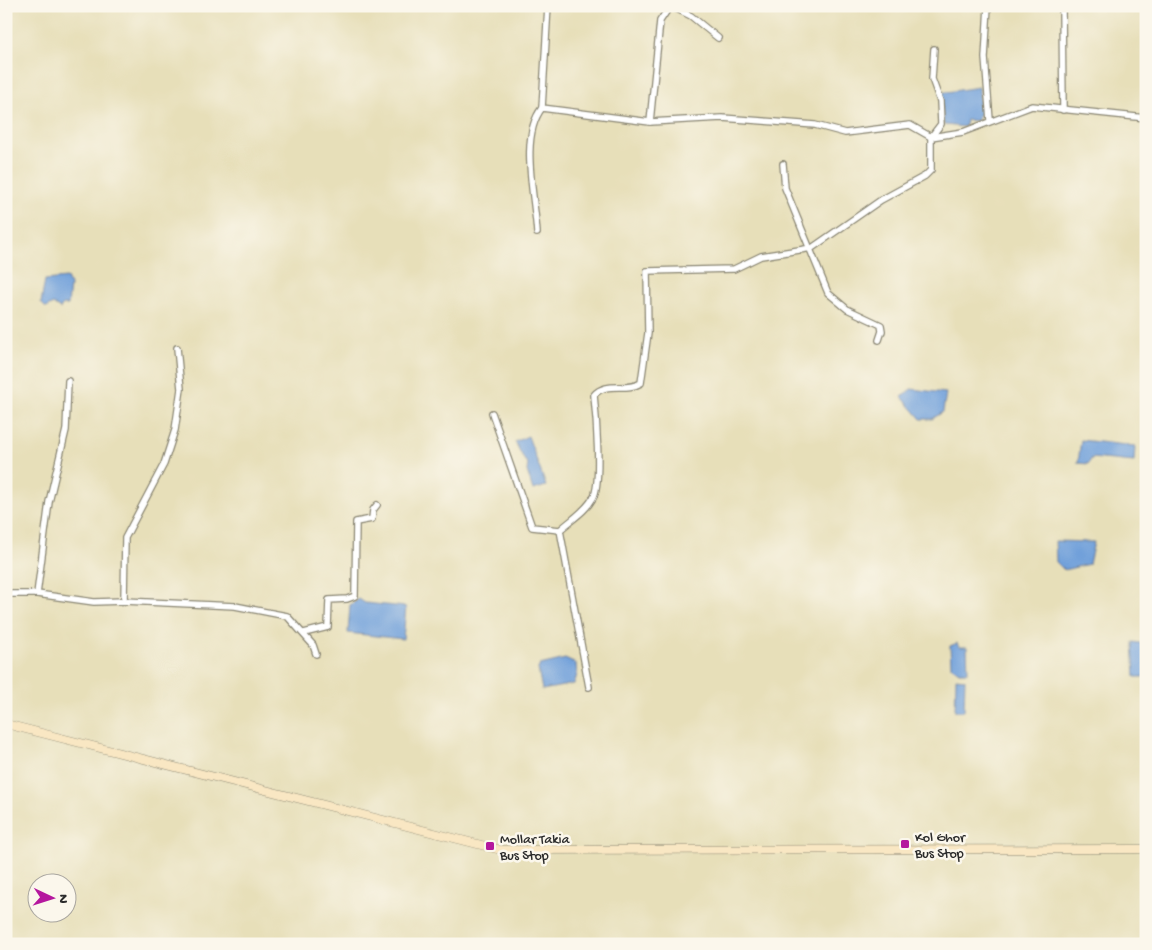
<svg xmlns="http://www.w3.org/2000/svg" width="1152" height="950" font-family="'Gochi Hand',sans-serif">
	<rect width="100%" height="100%" fill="#fbf7ec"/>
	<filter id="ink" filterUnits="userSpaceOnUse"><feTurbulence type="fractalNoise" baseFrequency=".02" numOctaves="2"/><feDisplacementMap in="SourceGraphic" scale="10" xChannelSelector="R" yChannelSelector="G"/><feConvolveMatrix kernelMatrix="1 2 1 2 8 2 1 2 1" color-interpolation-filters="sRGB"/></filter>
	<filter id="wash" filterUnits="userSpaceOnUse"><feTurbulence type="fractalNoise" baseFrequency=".0096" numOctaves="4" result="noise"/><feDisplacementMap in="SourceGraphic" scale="20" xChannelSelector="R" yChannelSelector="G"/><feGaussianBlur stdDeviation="1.12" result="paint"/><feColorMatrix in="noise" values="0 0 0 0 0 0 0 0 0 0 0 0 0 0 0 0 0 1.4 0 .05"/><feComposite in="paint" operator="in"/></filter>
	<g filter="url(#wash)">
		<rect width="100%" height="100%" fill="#e7dfb9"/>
		<g fill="#71a0da" stroke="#4e6682">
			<polygon points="979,87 980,107 983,112 978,116 978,121 966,120 965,127 944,125 940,93"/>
			<polygon points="67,278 70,285 68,305 63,305 60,309 53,304 46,308 41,303 45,280"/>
			<polygon points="911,389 946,393 943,412 932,419 921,419 902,397"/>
			<polygon points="528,436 546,486 533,490 527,471 528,463 525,461 515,442"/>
			<polygon points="1081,440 1135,446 1134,462 1092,458 1088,464 1078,463"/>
			<polygon points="1055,541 1094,542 1089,564 1064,570 1056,562"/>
			<polygon points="359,599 365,603 406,607 403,639 348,633 350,605"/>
			<polygon points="1133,642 1146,644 1146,677 1135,677"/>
			<polygon points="957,643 959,647 967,647 968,672 959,672 951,666 950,646"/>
			<polygon points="565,659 576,664 577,675 574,684 542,690 538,669 540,665"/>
			<polygon points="956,678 965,679 964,711 955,711"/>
		</g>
	</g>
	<g filter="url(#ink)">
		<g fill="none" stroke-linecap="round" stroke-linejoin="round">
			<defs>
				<g id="street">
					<polyline points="548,6 542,108 650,122 722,118 815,125 845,133 910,125 931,137 963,132 1032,106 1146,118"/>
					<polyline points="671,6 691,16 718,38"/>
					<polyline points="988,6 985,58 990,120"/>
					<polyline points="1062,6 1063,110"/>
					<polyline points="650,122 660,21 670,6"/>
					<polyline points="783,164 785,188 828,293 847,309 881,325 882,331 879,340"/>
					<path d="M 537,233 C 535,197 519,137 542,108"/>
					<path d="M 492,413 L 532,527 L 560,530 C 571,520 586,511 593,498 C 602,484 596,414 594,395 C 606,381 626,392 641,383 L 648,333 L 647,271 L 734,269 L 761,256 L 812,248 L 881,200 L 925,176 L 931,170 L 931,137 L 941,124 L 940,101 L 932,79 L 934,49"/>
					<polyline points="560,530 589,687"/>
					<polyline points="6,594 37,594 94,602 124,601 235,606 287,616 313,645 316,654"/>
					<polyline points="37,594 49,502 66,430 68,381"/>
					<polyline points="124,601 125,538 164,464 175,430 181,389 177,348"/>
					<polyline points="304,633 328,627 329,600 347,599 355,596 356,522 372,519 373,510 377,505"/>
				</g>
				<polyline id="secondary" points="6,724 501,850 1146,849"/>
			</defs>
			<use href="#street" stroke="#898572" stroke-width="8"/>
			<use href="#secondary" stroke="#898572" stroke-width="9"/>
			<use href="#street" stroke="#fff" stroke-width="5.5"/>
			<use href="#secondary" stroke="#f9e7c3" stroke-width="8"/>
		</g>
	</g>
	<g fill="#b5179e" stroke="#fbf7ec" stroke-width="2">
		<rect x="900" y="839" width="10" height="10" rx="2.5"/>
		<rect x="485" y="841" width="10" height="10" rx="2.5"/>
	</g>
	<g text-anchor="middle" stroke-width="5" stroke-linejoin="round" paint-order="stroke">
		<g font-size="14" fill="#2b2b2b" stroke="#fbf7ec" text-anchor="start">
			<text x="915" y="841">Kol Ghor<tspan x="915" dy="16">Bus Stop</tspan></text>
			<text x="500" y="843">Mollar Takia<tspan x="500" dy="16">Bus Stop</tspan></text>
		</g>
	</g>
	<rect width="1152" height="950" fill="none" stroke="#fbf7ec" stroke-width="25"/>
	<g transform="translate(52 898) rotate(94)"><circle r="24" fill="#fbf7ec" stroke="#a8a59f"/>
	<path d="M0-4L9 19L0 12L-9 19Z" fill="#b5179e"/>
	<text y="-8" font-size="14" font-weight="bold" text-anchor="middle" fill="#2b2b2b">N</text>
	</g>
</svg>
